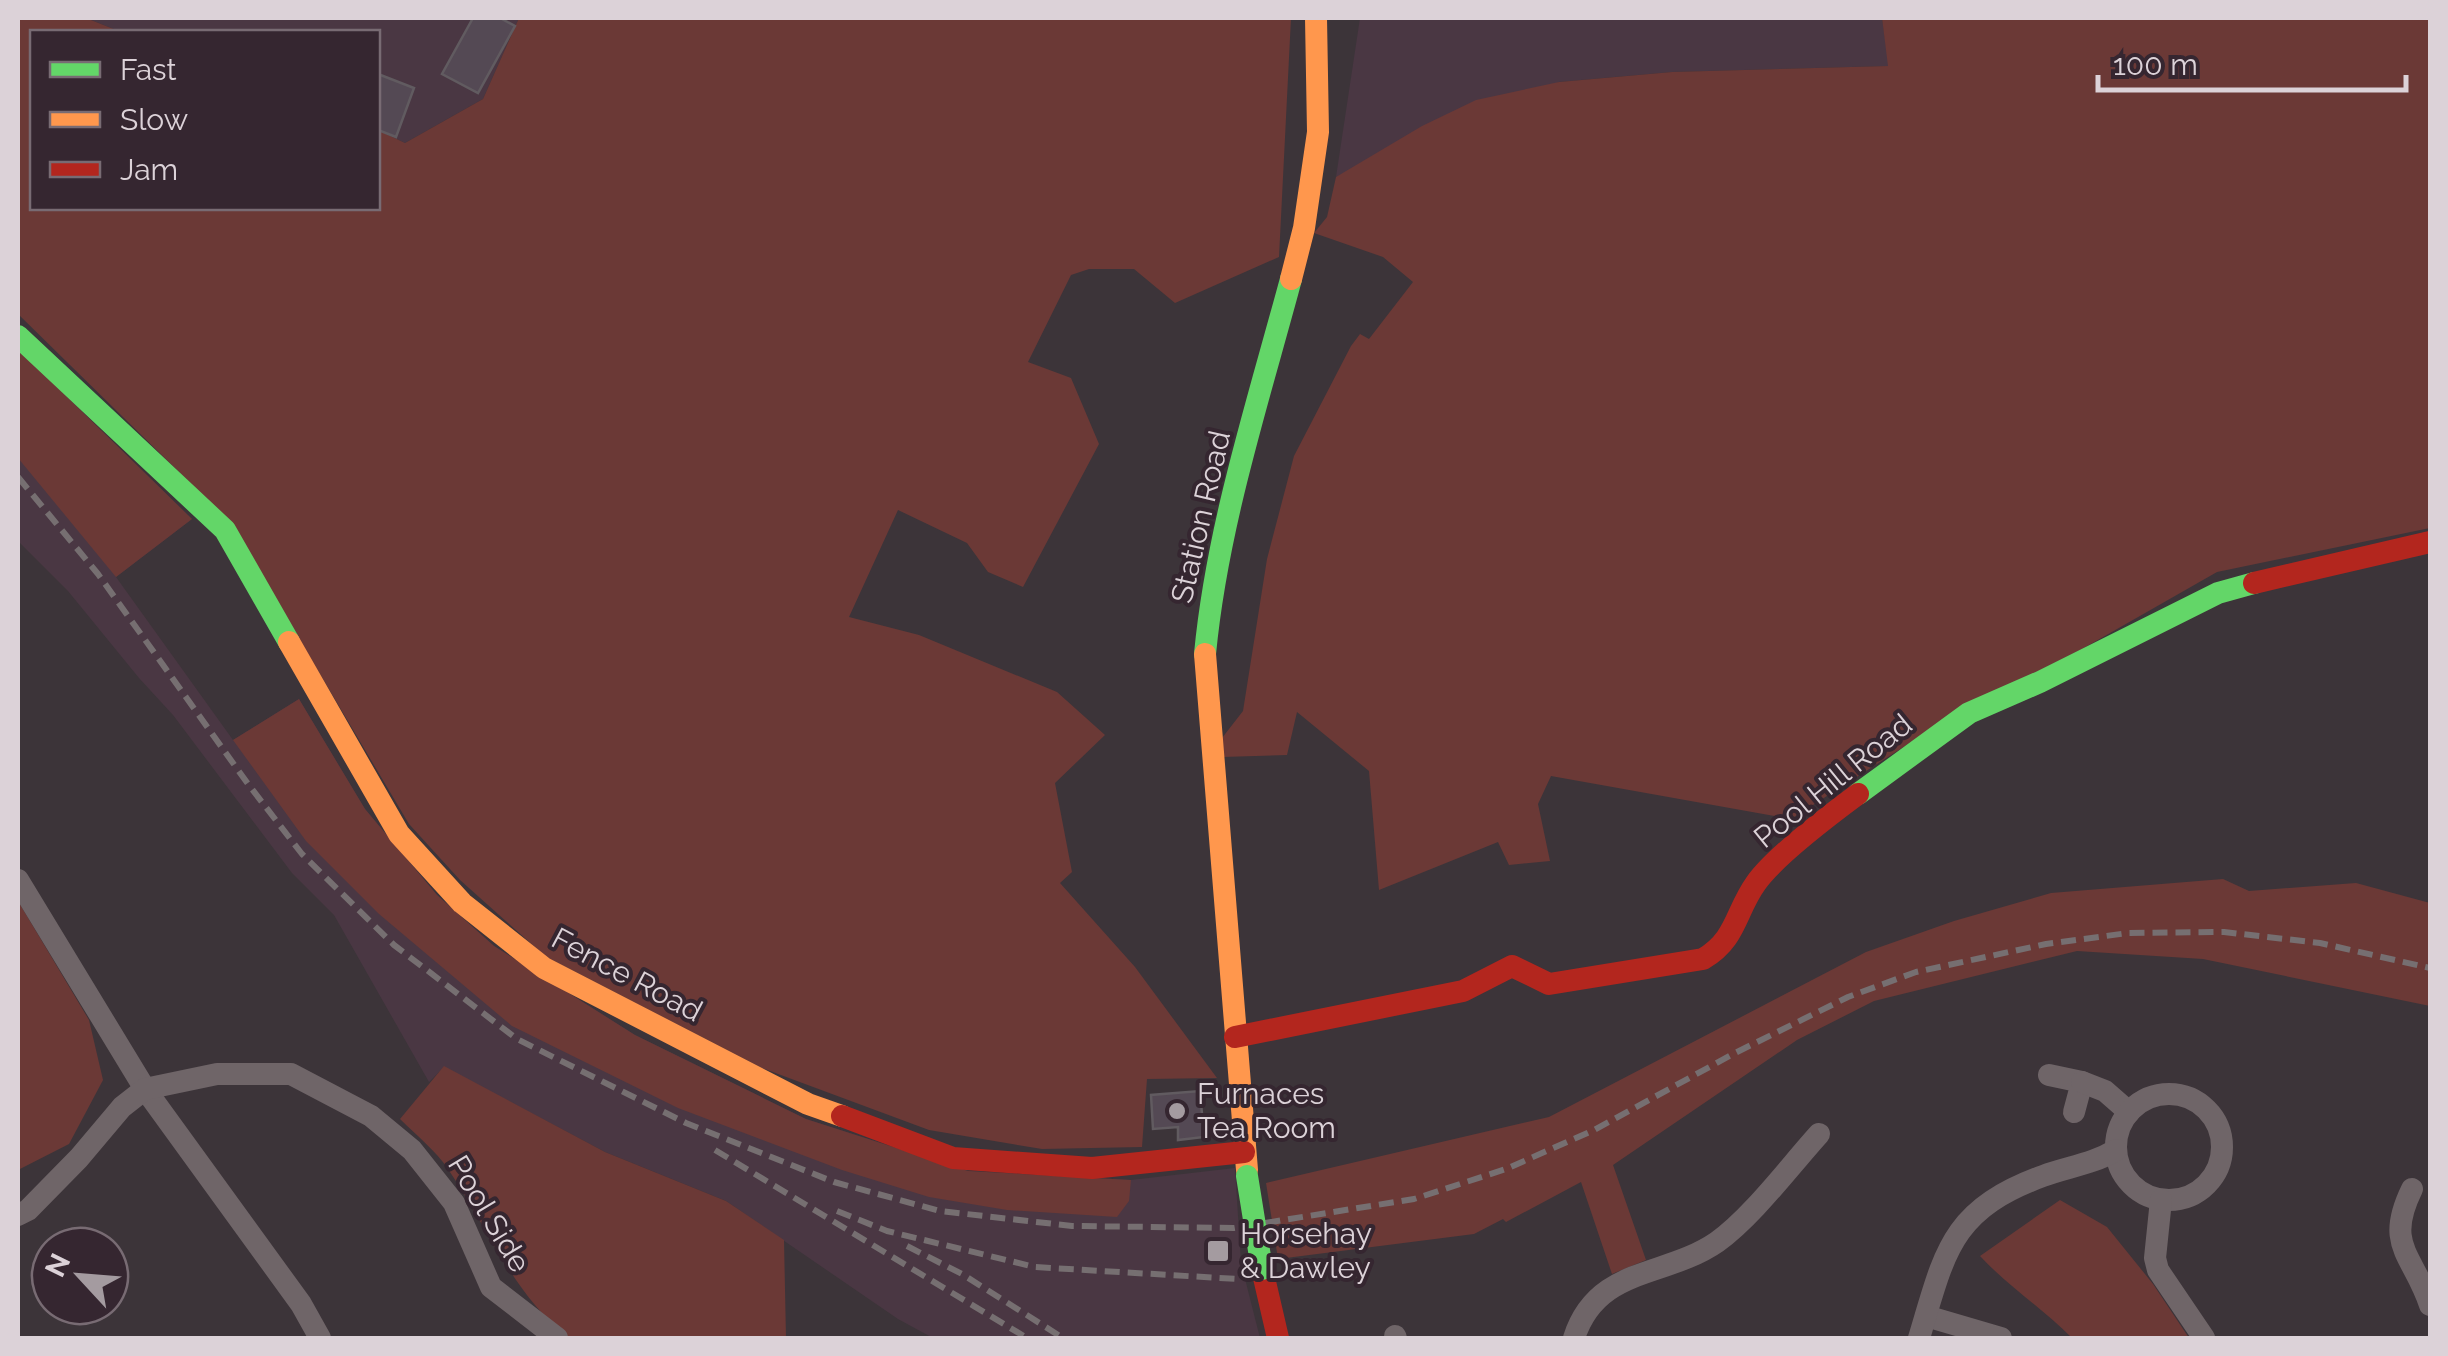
<svg xmlns="http://www.w3.org/2000/svg" width="2448" height="1356" font-family="Raleway,sans-serif">
	<rect width="100%" height="100%" fill="#3c3439"/>
	<g fill="#4a3743">
		<polygon points="86,18 519,18 483,99 405,143 378,130 378,32 121,32"/>
		<polygon points="1360,18 1882,18 1889,66 1672,72 1559,82 1336,177"/>
		<polygon points="18,349 192,519 116,577 233,740 299,699 365,809 437,895 494,946 635,1035 806,1119 968,1171 1131,1180 1235,1168 1241,1263 1260,1338 933,1338 898,1319 726,1201 605,1152 444,1067 429,1082 334,915 292,873 173,715 139,678 68,591 18,541"/>
	</g>
	<g fill="#6b3936">
		<polygon points="18,18 86,18 121,32 32,32 32,208 378,208 378,130 405,143 483,99 519,18 1291,18 1279,257 1175,303 1134,269 1089,269 1071,275 1028,362 1071,378 1099,444 1023,587 988,572 967,543 898,510 849,617 919,635 1057,692 1105,735 1055,783 1072,872 1060,883 1135,967 1217,1078 1147,1079 1142,1147 1042,1149 929,1130 762,1068 546,957 460,880 409,824 229,521 18,314"/>
		<polygon points="1882,18 2430,18 2430,528 2217,572 2082,649 1963,709 1791,819 1551,776 1538,804 1550,861 1509,865 1498,842 1379,890 1369,771 1297,712 1287,755 1222,757 1222,738 1243,711 1267,559 1294,456 1351,346 1360,334 1369,339 1413,282 1383,257 1314,233 1327,217 1336,177 1422,126 1476,100 1559,82 1672,72 1888,66"/>
		<polygon points="18,349 192,519 116,577 18,458"/>
		<polygon points="299,699 365,809 437,895 494,946 635,1035 806,1119 968,1171 1131,1180 1129,1201 1117,1217 1007,1210 929,1197 842,1170 678,1108 512,1026 379,914 306,841 233,740"/>
		<polygon points="2223,879 2249,891 2356,883 2430,903 2430,1006 2203,959 2077,951 1874,1001 1797,1040 1613,1165 1646,1260 1612,1274 1581,1182 1506,1222 1503,1219 1474,1234 1278,1259 1266,1183 1549,1117 1866,952 1954,921 2051,893"/>
		<polygon points="18,901 89,1020 103,1080 69,1144 18,1170"/>
		<path d="M 444,1066 L 605,1152 L 726,1201 L 784,1240 L 786,1338 L 568,1338 C 512,1292 488,1228 448,1169 C 436,1151 416,1135 400,1119 Z"/>
		<path d="M 2060,1200 L 2107,1227 L 2153,1284 L 2189,1338 L 2072,1338 C 2042,1308 2009,1287 1980,1256 Z"/>
	</g>
	<g fill="#544954" stroke="#615b60" stroke-width="2.5">
		<polygon points="473,18 500,18 515,26 478,93 442,74"/>
		<polygon points="378,74 414,88 396,137 378,130"/>
		<polygon points="1200,1091 1204,1137 1178,1140 1178,1127 1153,1129 1151,1095"/>
	</g>
	<g fill="none" stroke-linecap="round" stroke-linejoin="round">
		<g stroke="#6f6568" stroke-width="22">
			<polyline points="18,880 145,1089 301,1304 320,1338"/>
			<polyline points="2049,1075 2082,1082 2074,1112"/>
			<polyline points="2082,1082 2105,1091 2129,1112"/>
			<circle cx="2169" cy="1147" r="53"/>
			<path d="M 2412,1189 C 2384,1246 2413,1254 2430,1305"/>
			<polyline points="2161,1200 2155,1258 2158,1270 2204,1338"/>
			<polyline points="18,1215 28,1210 79,1158 122,1107 145,1089 217,1074 291,1074 371,1116 412,1150 454,1203 491,1287 557,1338"/>
			<polyline points="1926,1316 2001,1338"/>
			<polyline points="1395,1336 1396,1338"/>
			<path d="M 1574,1338 C 1597,1266 1665,1278 1717,1242 C 1752,1217 1790,1166 1819,1134"/>
			<path d="M 1919,1338 C 1945,1252 1950,1210 2043,1176 C 2067,1167 2093,1164 2116,1150"/>
		</g>
		<g stroke="#63d668" stroke-width="22">
			<polyline points="18,336 225,530 289,642"/>
			<path d="M 1205,654 C 1217,527 1258,402 1291,279"/>
			<polyline points="1858,794 1969,713 2040,682 2218,593 2254,583"/>
		</g>
		<g stroke="#ff974d" stroke-width="22">
			<polyline points="1291,279 1304,228 1318,132 1316,18"/>
			<polyline points="289,642 399,834 462,903 544,968 808,1104 842,1116"/>
			<polyline points="1205,654 1247,1170"/>
		</g>
		<g stroke="#b3261e" stroke-width="22">
			<polyline points="2254,583 2430,542"/>
			<path d="M 1235,1037 L 1463,991 L 1512,966 L 1549,984 L 1703,959 C 1737,939 1735,912 1756,883 C 1775,856 1831,814 1858,794"/>
			<polyline points="842,1116 953,1158 1092,1168 1244,1152"/>
			<polyline points="1262,1269 1278,1338"/>
		</g>
		<g stroke="#766f71" stroke-width="6" stroke-dasharray="15 8" stroke-linecap="butt">
			<polyline points="18,477 98,574 248,784 302,854 394,945 517,1039 686,1123 834,1182 940,1211 1072,1226 1234,1228 1414,1199 1506,1169 1594,1130 1735,1053 1848,997 1916,972 2046,944 2128,933 2224,932 2320,943 2430,968"/>
			<polyline points="715,1150 1027,1338"/>
			<polyline points="837,1211 887,1231 1035,1267 1237,1279"/>
			<polyline points="907,1246 962,1274 1063,1338"/>
		</g>
		<polyline stroke="#63d668" stroke-width="22" points="1247,1176 1262,1269"/>
	</g>
	<g fill="#a49ba0" stroke="#352630" stroke-width="4">
		<circle cx="1177" cy="1111" r="10"/>
		<rect x="1206" y="1239" width="24" height="24" rx="5"/>
	</g>
	<g text-anchor="middle" stroke-width="8" stroke-linejoin="round" paint-order="stroke">
		<g font-size="30" fill="#dcd2d8" stroke="#352630">
			<text transform="translate(1201 517) rotate(-77)" y="10">Station Road</text>
			<text transform="translate(1833 781) rotate(-39)" y="10">Pool Hill Road</text>
			<text transform="translate(627 975) rotate(28)" y="10">Fence Road</text>
			<text transform="translate(489 1214) rotate(59)" y="10">Pool Side</text>
		</g>
		<g font-size="30" fill="#dcd2d8" stroke="#352630" text-anchor="start">
			<text x="1197" y="1104">Furnaces<tspan x="1197" dy="34">Tea Room</tspan></text>
			<text x="1240" y="1244">Horsehay<tspan x="1240" dy="34">&amp; Dawley</tspan></text>
		</g>
	</g>
	<rect width="2448" height="1356" fill="none" stroke="#dcd2d8" stroke-width="40"/>
	<rect x="30" y="30" width="350" height="180" fill="#352630" stroke="#786b73" stroke-width="2.5"/>
	<rect x="50" y="62" width="50" height="15" fill="#63d668" stroke="#786b73" stroke-width="2.5"/>
	<text x="120" y="80" font-size="30" fill="#dcd2d8">Fast</text>
	<rect x="50" y="112" width="50" height="15" fill="#ff974d" stroke="#786b73" stroke-width="2.5"/>
	<text x="120" y="130" font-size="30" fill="#dcd2d8">Slow</text>
	<rect x="50" y="162" width="50" height="15" fill="#b3261e" stroke="#786b73" stroke-width="2.5"/>
	<text x="120" y="180" font-size="30" fill="#dcd2d8">Jam</text>
	<g transform="translate(80 1276) rotate(296)"><circle r="48" fill="#352630" stroke="#786b73" stroke-width="2.5"/>
	<path d="M0-8L18 38L0 25L-18 38Z" fill="#a49ba0"/>
	<text y="-15" font-size="28" font-weight="bold" text-anchor="middle" fill="#dcd2d8">N</text>
	</g>
	<path d="M2098 75v15h308v-15" fill="none" stroke="#dcd2d8" stroke-width="5"/>
	<text x="2113" y="75" font-size="30" fill="#dcd2d8" stroke="#352630" stroke-width="8" paint-order="stroke">100 m</text>
</svg>
